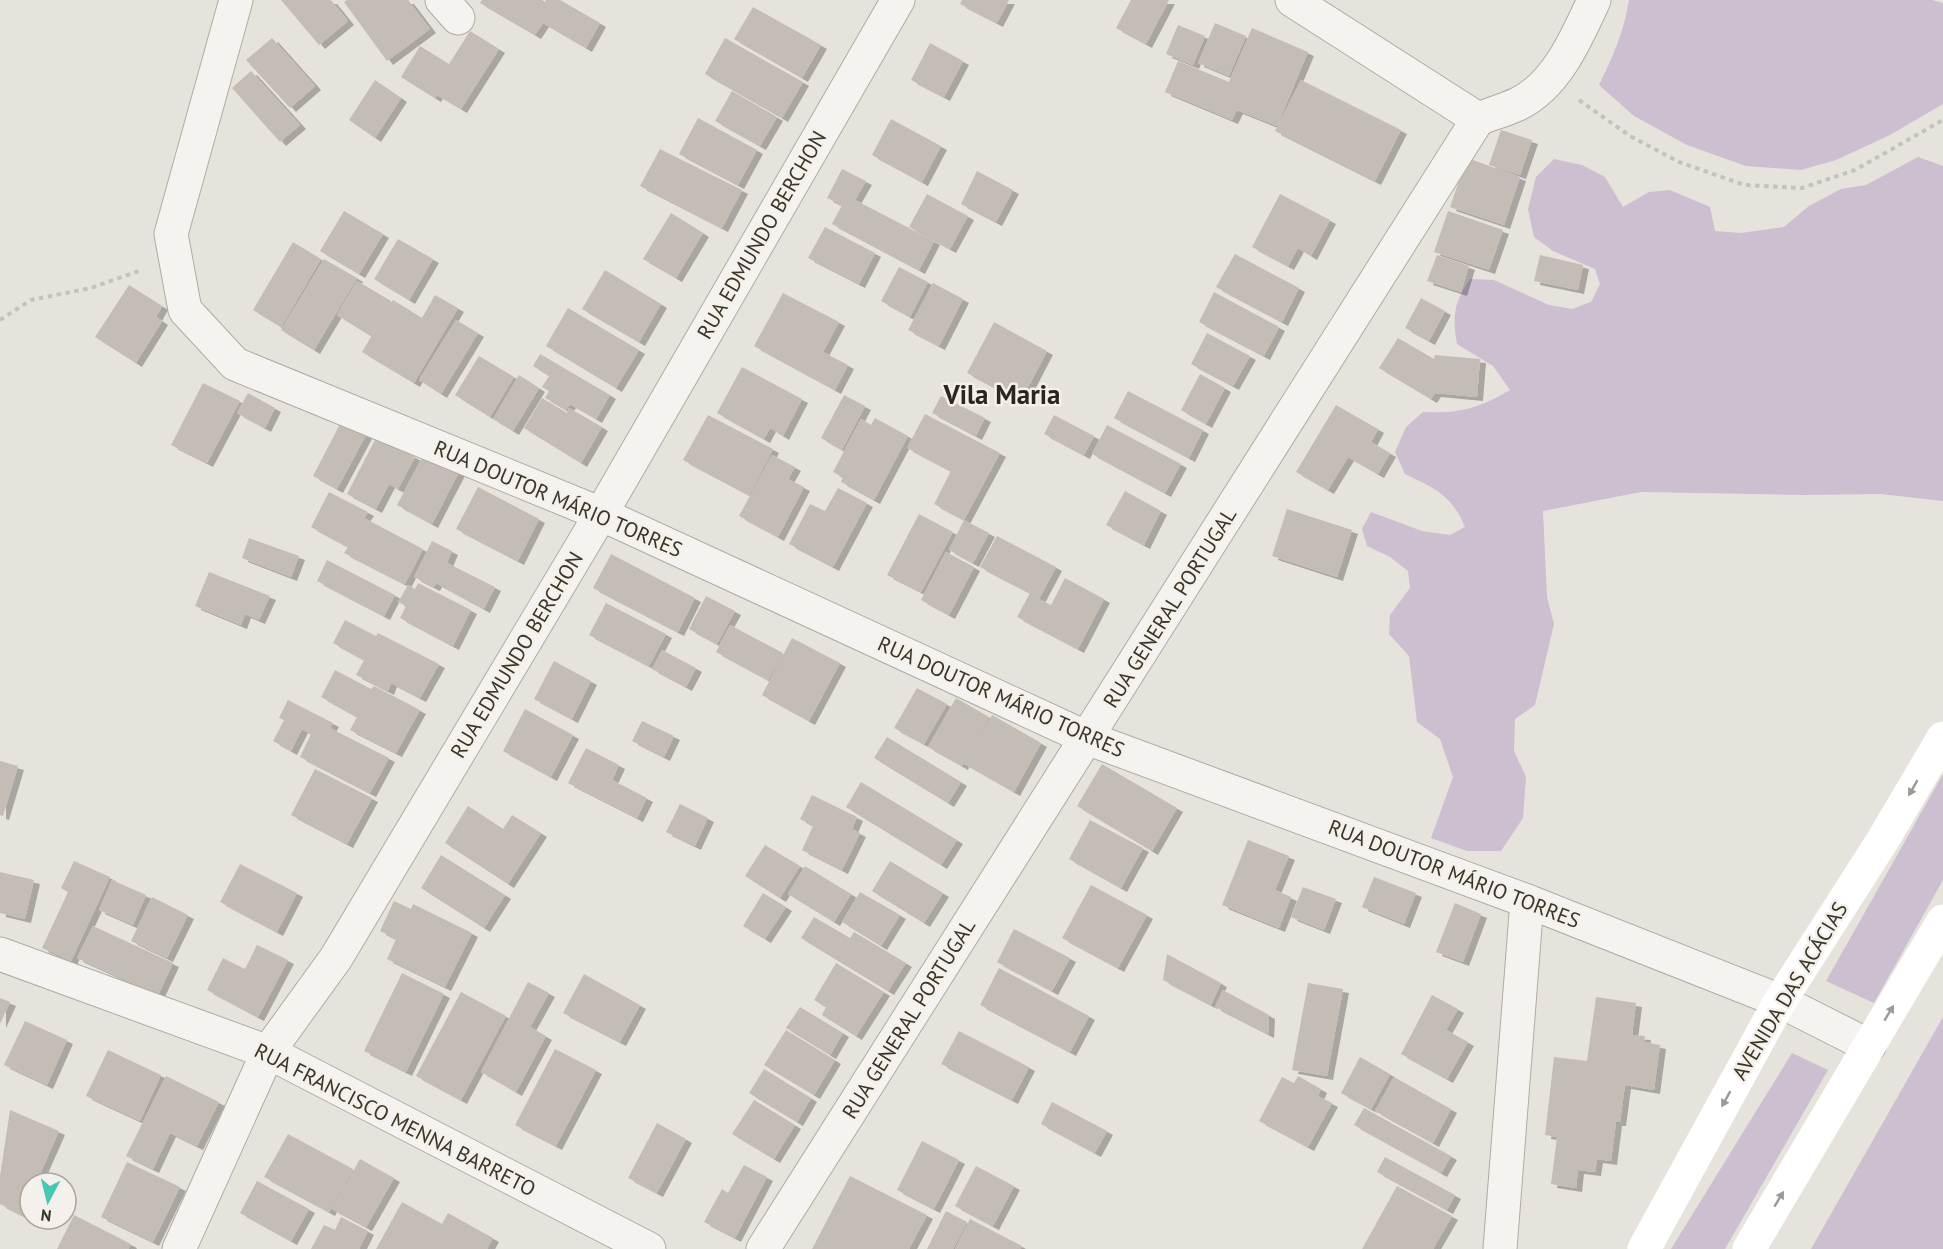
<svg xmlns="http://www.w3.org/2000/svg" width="1943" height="1249" font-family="'PT Sans',sans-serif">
	<defs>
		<filter id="shadow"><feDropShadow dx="6" dy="4" stdDeviation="0" flood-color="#0004"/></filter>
	</defs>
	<rect width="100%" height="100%" fill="#e6e3dd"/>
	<g fill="#cbbfd0">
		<path d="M 1629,0 L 1932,0 L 1943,3 L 1943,104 L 1890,135 L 1836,160 L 1801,170 L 1746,166 L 1687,145 L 1634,116 L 1599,85 C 1613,57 1624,31 1629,0 Z"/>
		<path d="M 1918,157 L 1943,166 L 1943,501 L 1880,494 L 1804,495 L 1641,492 L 1543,511 L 1547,597 L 1554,624 L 1535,705 L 1515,719 L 1514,751 L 1526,777 L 1523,818 L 1501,851 L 1467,851 L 1431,838 L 1453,777 L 1440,739 L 1417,722 L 1409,656 L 1389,634 L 1390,615 L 1410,588 L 1408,571 L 1390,557 L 1367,546 L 1362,529 L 1371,512 L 1422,531 L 1450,535 L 1465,527 C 1452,495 1434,488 1405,474 L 1395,452 L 1406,427 L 1423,412 C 1460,414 1479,408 1510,390 L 1493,366 L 1457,344 C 1452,315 1454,303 1470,279 L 1494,280 L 1549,305 L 1572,309 L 1591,302 L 1600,284 L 1595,269 L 1553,251 L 1534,237 L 1528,209 L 1536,177 L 1554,159 L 1582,165 L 1605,177 L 1623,207 L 1649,192 L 1670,190 L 1710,207 L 1715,231 L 1741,233 L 1784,227 L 1809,206 L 1841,189 L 1866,185 Z"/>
		<polygon points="1943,774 1943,880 1874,1003 1826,981"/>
		<polygon points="1943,1017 1943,1249 1811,1249"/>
		<polygon points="1792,1053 1828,1070 1725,1249 1671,1249"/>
	</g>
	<g fill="#c3bdb5" filter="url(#shadow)">
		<polygon points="281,0 331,0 348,21 319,45"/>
		<polygon points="347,0 408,0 430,29 387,61 344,2"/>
		<polygon points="482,0 542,0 545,2 546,0 560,0 600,23 586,48 543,23 535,35 480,3"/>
		<polygon points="962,0 1009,0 997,23 960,4"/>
		<polygon points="1131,0 1169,0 1146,44 1116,28"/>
		<polygon points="753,7 821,45 802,78 734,39"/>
		<polygon points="1215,23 1246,36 1229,76 1198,63"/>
		<polygon points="1178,25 1205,36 1193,65 1166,54"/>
		<polygon points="1252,28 1308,52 1277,126 1237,110 1232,120 1165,92 1178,61 1229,82"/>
		<polygon points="470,31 499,49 461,109 437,95 435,98 401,77 420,46 449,64"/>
		<polygon points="272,38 315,86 290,108 246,60"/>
		<polygon points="725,38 803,82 782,118 705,74"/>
		<polygon points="930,43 963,61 944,97 911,80"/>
		<polygon points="251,71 300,125 280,142 232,88"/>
		<polygon points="375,80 401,98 375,138 349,120"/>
		<polygon points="1301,80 1401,130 1375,181 1275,131"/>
		<polygon points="732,91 777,117 760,146 715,121"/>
		<polygon points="698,118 757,150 738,185 679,154"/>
		<polygon points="891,119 941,146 922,182 872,155"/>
		<polygon points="1501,130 1532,140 1520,175 1489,165"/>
		<polygon points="660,149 742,190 722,228 640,186"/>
		<polygon points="1467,158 1520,177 1504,225 1450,207"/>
		<polygon points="842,169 866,181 855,200 934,241 919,270 832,224 842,205 827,198"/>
		<polygon points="977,171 1013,190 996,222 961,204"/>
		<polygon points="927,194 968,216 950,249 909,227"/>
		<polygon points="1280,194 1330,220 1311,256 1298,248 1288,266 1252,247"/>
		<polygon points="344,211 383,234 359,274 320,251"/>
		<polygon points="1448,211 1503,230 1489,270 1434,252"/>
		<polygon points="671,213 703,233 676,278 643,259"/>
		<polygon points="825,227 875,253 859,284 808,258"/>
		<polygon points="398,239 433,259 409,300 374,279"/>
		<polygon points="293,242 321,259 281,327 253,310"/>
		<polygon points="1235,254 1299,288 1282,322 1216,287"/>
		<polygon points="1437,255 1469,266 1461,292 1427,281"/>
		<polygon points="1540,255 1583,265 1578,290 1534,281"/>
		<polygon points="324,259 357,278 314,350 281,330"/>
		<polygon points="899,267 928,282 910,317 881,301"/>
		<polygon points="605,270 661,304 639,342 582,309"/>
		<polygon points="357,281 391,301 371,336 337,315"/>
		<polygon points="933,283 963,299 939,346 908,330"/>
		<polygon points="129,285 162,306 156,317 162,321 136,363 95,337"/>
		<polygon points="1214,292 1279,327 1264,356 1199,322"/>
		<polygon points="783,293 839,322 823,352 848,365 835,390 754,346"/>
		<polygon points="435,295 458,308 414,383 362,352 393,300 422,318"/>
		<polygon points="1421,298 1445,311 1429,341 1405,328"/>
		<polygon points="568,308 639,350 616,388 546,346"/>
		<polygon points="456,320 478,333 441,394 419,380"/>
		<polygon points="994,322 1047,351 1021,401 967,373"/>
		<polygon points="1207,333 1250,356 1233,386 1191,364"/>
		<polygon points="1398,338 1434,359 1435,355 1480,359 1477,397 1435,393 1431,399 1379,368"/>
		<polygon points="540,354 610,395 596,419 570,404 566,410 545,398 549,391 542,387 549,376 533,366"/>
		<polygon points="479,356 514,377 490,417 455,395"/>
		<polygon points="742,367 802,399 783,436 770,428 764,439 717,413"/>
		<polygon points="1200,374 1225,388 1206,424 1181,410"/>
		<polygon points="519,375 539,388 513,431 493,419"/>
		<polygon points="203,383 240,401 207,463 171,445"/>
		<polygon points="1128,391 1203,430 1189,458 1114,418"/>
		<polygon points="248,393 275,408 265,428 237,413"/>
		<polygon points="844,395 865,406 842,450 821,438"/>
		<polygon points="941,396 985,418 976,436 932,413"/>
		<polygon points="542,398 567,413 569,408 602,427 581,463 524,428"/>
		<polygon points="1336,405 1378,429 1371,442 1390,453 1378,474 1348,457 1328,490 1296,472"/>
		<polygon points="925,414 1000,453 964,520 989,533 973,563 949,550 964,520 934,504 951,471 907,448"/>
		<polygon points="708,415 773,449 749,495 683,460"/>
		<polygon points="1054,415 1094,436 1084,455 1044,434"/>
		<polygon points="875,418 908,436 874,500 841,482 843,477 833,472 861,419 871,425"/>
		<polygon points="341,422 366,435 337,489 313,476"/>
		<polygon points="1107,425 1181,464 1165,493 1092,454"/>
		<polygon points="377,436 415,457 398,489 389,484 376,509 347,494"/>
		<polygon points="425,452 460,470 432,524 397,505"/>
		<polygon points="772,455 795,467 788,479 804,487 778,537 739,516"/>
		<polygon points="478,487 539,519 518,561 456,529"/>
		<polygon points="838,488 867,503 833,567 789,544 810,504 825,511"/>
		<polygon points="1125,491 1161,511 1144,545 1106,525"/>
		<polygon points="329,492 368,512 364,518 423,549 405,584 344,553 348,547 311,527"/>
		<polygon points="1287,509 1352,530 1337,577 1272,556"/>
		<polygon points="919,514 953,532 921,592 887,575"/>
		<polygon points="997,536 1056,567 1039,599 1051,605 1065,578 1104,599 1078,649 1017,617 1030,593 980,567"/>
		<polygon points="249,538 299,556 291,577 242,558"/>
		<polygon points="432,541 452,551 447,563 495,587 484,609 436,583 434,587 414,577"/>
		<polygon points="946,552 974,567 949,615 921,600"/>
		<polygon points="611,554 695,598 678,632 593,588"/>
		<polygon points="327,560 395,595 384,616 317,581"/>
		<polygon points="209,572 270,596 259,620 245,614 241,625 195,606"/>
		<polygon points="418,583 471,610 453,646 400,618 406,606 398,602 408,585 415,589"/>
		<polygon points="706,596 735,611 717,644 689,629"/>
		<polygon points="606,603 666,634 649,666 589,635"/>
		<polygon points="345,620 376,636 378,633 439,664 420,698 391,683 388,691 356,675 364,660 333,643"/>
		<polygon points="730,625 783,653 768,680 716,652"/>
		<polygon points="792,638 840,663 809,721 762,695"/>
		<polygon points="662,650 696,668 686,687 652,669"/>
		<polygon points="554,661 591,681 572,719 534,699"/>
		<polygon points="335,670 371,689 374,686 420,710 396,753 350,730 357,717 321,697"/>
		<polygon points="917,688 947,704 924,744 894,728"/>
		<polygon points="956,698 989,717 966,760 992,715 1041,743 1014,792 963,763 962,766 928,747"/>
		<polygon points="288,700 333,723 330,728 389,758 370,793 300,757 311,734 302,729 291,751 273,741 284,720 279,718"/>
		<polygon points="525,709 573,735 551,777 503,751"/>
		<polygon points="642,721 674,736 664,757 632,741"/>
		<polygon points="887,737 961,782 948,803 874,758"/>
		<polygon points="586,748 619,765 612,780 647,798 637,818 568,783"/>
		<polygon points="0,761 18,766 3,816 0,815"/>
		<polygon points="1102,764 1177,808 1152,851 1077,806"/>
		<polygon points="315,769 372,798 347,844 291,815"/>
		<polygon points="861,782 957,840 941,865 846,807"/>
		<polygon points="812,795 857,817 852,829 860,833 842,870 802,850 813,826 800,819"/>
		<polygon points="680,804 708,818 695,846 666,832"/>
		<polygon points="468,806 503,829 512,815 541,833 508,884 445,843"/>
		<polygon points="1090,820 1143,848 1121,888 1069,859"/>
		<polygon points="1248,840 1289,856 1275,890 1291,897 1279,928 1222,905"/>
		<polygon points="765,845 800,866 780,898 745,876"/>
		<polygon points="441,855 505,895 484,928 421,888"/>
		<polygon points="74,861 110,877 71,961 42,948 68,892 61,888"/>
		<polygon points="890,861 943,893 924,923 872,891"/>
		<polygon points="240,864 297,893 277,932 220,902"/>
		<polygon points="805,866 851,894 834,922 788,894"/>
		<polygon points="0,872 34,880 25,919 0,913"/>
		<polygon points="1374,877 1416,893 1404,924 1362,907"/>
		<polygon points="112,880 146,895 133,925 99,910"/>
		<polygon points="1091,885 1147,915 1118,968 1062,938"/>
		<polygon points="1303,887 1336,899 1324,930 1291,917"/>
		<polygon points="860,892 900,915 881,946 842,922"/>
		<polygon points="763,893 786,907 765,939 743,926"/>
		<polygon points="152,897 188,915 167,958 131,941"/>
		<polygon points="394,901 411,909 413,904 472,933 445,987 387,959 396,939 380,931"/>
		<polygon points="1455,903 1481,914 1463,962 1436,952"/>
		<polygon points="814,917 850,938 854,932 906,963 888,991 801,938"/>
		<polygon points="93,926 173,963 158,995 77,958"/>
		<polygon points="1014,929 1070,958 1052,991 997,962"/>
		<polygon points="257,945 288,960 258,1017 207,990 223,958 245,969"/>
		<polygon points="1167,954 1221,983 1211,1005 1163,980"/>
		<polygon points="836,963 884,992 856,1036 822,1015 826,1007 814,1000"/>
		<polygon points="999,968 1089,1016 1070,1052 980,1005"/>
		<polygon points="402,973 444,994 406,1072 364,1051"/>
		<polygon points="584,974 640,1005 620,1042 563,1013"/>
		<polygon points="528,982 549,993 530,1027 546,1036 516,1092 481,1072"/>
		<polygon points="1308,983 1343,989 1327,1076 1292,1070"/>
		<polygon points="1223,990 1269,1015 1268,1034 1215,1007"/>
		<polygon points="461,992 506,1016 461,1100 416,1076"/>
		<polygon points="1432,995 1458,1009 1446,1030 1468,1042 1447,1079 1401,1054"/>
		<polygon points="1596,997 1636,1003 1632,1035 1645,1036 1644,1042 1660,1045 1654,1090 1625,1085 1620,1122 1616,1122 1611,1161 1597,1159 1595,1172 1578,1170 1576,1188 1551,1184 1557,1137 1545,1135 1554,1057 1587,1061"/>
		<polygon points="0,998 10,1002 0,1024"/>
		<polygon points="800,1007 843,1033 830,1055 786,1028"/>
		<polygon points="25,1021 67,1040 47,1085 4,1065"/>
		<polygon points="786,1030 835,1060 814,1095 764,1065"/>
		<polygon points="959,1031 1029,1067 1012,1100 941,1064"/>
		<polygon points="555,1049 596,1070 556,1146 515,1125"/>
		<polygon points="108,1050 161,1075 140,1121 86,1096"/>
		<polygon points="1360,1057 1390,1074 1371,1109 1341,1093"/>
		<polygon points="764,1069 811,1098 797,1122 749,1093"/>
		<polygon points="166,1076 219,1102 197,1146 170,1133 153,1169 126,1156"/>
		<polygon points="1298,1076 1321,1089 1318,1096 1332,1103 1308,1147 1259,1121 1282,1077 1294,1083"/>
		<polygon points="1394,1077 1451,1109 1433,1143 1375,1111"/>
		<polygon points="754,1100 795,1125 774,1159 732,1134"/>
		<polygon points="1052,1102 1107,1131 1095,1153 1041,1124"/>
		<polygon points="1364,1108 1451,1156 1441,1173 1354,1125"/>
		<polygon points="10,1110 59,1131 36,1183 30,1183 30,1219 0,1204 0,1176"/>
		<polygon points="657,1123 686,1139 657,1193 628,1178"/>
		<polygon points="288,1134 353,1169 329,1212 264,1177"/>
		<polygon points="922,1141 959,1160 934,1209 897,1190"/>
		<polygon points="1385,1157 1455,1195 1447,1210 1377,1172"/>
		<polygon points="360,1159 394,1178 366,1227 332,1209"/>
		<polygon points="127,1162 180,1187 153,1242 101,1217"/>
		<polygon points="744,1165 767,1177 735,1238 704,1222 722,1189 728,1193"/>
		<polygon points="976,1166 1014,1186 993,1226 955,1206"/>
		<polygon points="850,1176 927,1215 909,1249 812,1249"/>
		<polygon points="257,1181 309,1209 291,1241 240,1213"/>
		<polygon points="1397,1186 1452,1216 1433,1249 1362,1249"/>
		<polygon points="402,1202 442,1224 448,1213 493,1238 487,1249 376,1249"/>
		<polygon points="946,1211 967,1222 953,1249 927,1249"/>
		<polygon points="74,1215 131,1244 128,1249 57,1249"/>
		<polygon points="341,1217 368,1231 359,1249 311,1249 324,1225 335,1230"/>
		<polygon points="970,1219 1022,1246 1020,1249 955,1249"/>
	</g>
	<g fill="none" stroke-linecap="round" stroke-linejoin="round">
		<defs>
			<g id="street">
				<polyline points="236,0 171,234 185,310 235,364 601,514 1087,738 1527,901 1780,1001 1869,1046"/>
				<polyline points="442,0 458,18"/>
				<polyline points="1292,0 1478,119"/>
				<path d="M 1478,119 C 1491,114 1505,110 1518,104 C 1557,85 1577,37 1594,0"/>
				<polyline points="0,954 268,1052 649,1249"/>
				<polyline points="179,1249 268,1052 336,958 601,514 898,0"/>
				<polyline points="763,1249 1478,119"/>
				<polyline points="1500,1249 1527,901"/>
			</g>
		</defs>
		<use href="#street" stroke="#b0aba3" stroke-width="35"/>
		<g stroke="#c5c1bc" stroke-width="4" stroke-dasharray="4.5 4.5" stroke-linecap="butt">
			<polyline points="1579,100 1630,136 1679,162 1744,185 1802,188 1855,170 1943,120"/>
			<polyline points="0,320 31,300 91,288 142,270"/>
		</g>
		<use href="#street" stroke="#f5f3f0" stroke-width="33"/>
		<g stroke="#fff" stroke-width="33">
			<polyline points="1644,1249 1780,1001 1884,838 1943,738"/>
			<polyline points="1749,1249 1943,921"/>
		</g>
	</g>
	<defs><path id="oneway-solid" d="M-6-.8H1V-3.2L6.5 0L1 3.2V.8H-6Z" transform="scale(1.5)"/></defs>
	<g fill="#9e9a93">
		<use href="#oneway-solid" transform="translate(1913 788) rotate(120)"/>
		<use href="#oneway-solid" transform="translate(1889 1013) rotate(-59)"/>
		<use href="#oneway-solid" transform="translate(1726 1099) rotate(119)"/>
		<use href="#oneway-solid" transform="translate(1779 1199) rotate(-59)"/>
	</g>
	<g text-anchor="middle" stroke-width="5" stroke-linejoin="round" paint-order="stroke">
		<g font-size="21" fill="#3c3427" stroke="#f4f1ec">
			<text transform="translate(762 235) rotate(-60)" y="7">RUA EDMUNDO BERCHON</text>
			<text transform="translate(558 499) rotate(23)" y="7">RUA DOUTOR MÁRIO TORRES</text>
			<text transform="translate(1170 608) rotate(-58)" y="7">RUA GENERAL PORTUGAL</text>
			<text transform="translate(517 655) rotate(-59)" y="7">RUA EDMUNDO BERCHON</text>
			<text transform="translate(1001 697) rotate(24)" y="7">RUA DOUTOR MÁRIO TORRES</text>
			<text transform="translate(1454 874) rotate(21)" y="7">RUA DOUTOR MÁRIO TORRES</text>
			<text transform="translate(1790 991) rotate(-59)" y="7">AVENIDA DAS ACÁCIAS</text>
			<text transform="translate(909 1019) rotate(-58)" y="7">RUA GENERAL PORTUGAL</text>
			<text transform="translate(395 1120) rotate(27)" y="7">RUA FRANCISCO MENNA BARRETO</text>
		</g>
		<g font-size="27" font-weight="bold" fill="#2d261a" stroke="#f4f1ec">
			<text x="1002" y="404">Vila Maria</text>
		</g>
	</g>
	<g transform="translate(48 1201) rotate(187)"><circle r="28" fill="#f4f1ec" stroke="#aaa59d" stroke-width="1.5"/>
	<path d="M0-4.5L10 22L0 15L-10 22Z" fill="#46c8b2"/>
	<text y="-9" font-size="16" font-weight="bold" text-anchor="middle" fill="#3c3427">N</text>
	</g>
</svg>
